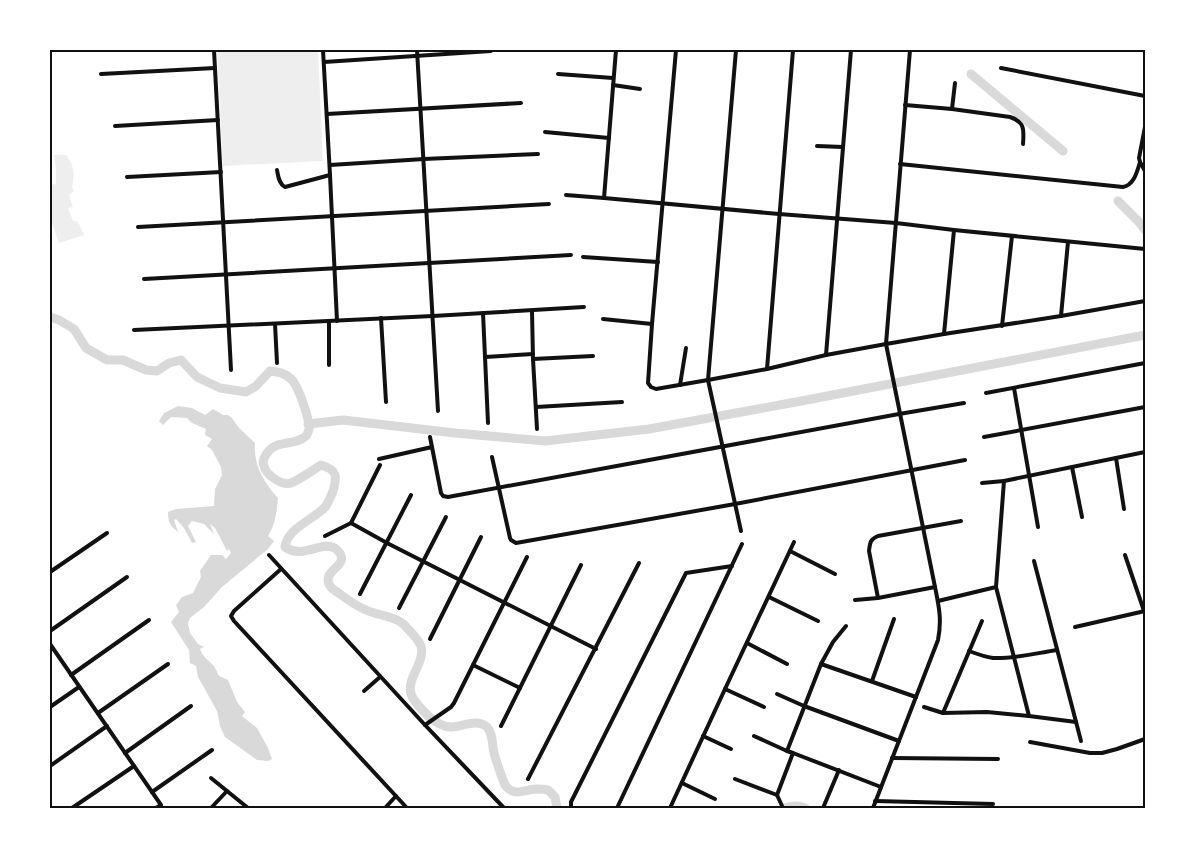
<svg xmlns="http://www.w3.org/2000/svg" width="1195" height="858" font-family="'DM Sans',sans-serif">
	<rect width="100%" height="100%" fill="#fff"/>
	<g fill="#eee">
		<polygon points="217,50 318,50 323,161 223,166"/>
		<path d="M 54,155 L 66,155 C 74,165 75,175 72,187 L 74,191 L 69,195 L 73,207 L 68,208 L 73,221 L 78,222 L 84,235 L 59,243 L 50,217 L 50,185 L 56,184 L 56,170 Z"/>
	</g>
	<path fill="#d9d9d9" d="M 178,406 L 192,408 L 205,415 L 213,409 L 223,415 L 228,415 L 232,418 L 239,428 L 255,443 C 253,464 264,483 278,498 C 277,510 275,526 268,536 L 274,541 L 268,549 L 222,587 L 204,607 L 190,618 L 188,623 L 190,633 L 198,644 L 204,647 L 200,649 C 203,657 208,660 213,665 C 216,668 217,673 219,676 L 228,680 L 237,702 L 245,712 L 242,716 L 257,728 L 268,748 L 272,759 L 268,761 L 257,760 L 225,737 L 220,726 L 217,711 L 198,677 L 196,666 L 190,663 L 189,650 L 171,622 L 179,612 L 176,605 L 182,597 L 193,593 L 201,577 L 200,571 L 211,555 L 222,555 L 226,559 L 231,553 L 229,549 L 227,551 L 215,528 L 210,524 L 214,534 L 204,524 L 192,521 L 188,526 L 196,542 L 192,543 L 184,528 L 176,519 L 174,520 L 178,532 C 170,526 168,521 168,512 L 176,509 L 214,506 L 215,489 L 222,475 L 221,467 L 212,450 L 207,446 L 212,439 L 205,435 L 206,429 L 192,423 L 187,418 L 171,417 L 163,425 L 159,421 L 164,413 Z"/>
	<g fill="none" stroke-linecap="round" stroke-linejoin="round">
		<g stroke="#d9d9d9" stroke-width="9">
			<polyline points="971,74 1063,151"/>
			<polyline points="1118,201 1139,222 1145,230"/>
			<path d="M 50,317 L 59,320 L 74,329 L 86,348 L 107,360 L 123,360 L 146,370 L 157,371 L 169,363 L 181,360 L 197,377 L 220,388 L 246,392 L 256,386 L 270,371 C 279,372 285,373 291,379 C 298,385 310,420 309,429 C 309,430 307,435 306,436 C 295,446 276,440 268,452 C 265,455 262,461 264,466 C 266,475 282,486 291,483 C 299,480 313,470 321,465 C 338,470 337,477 333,491 C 331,497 329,501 326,506 C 315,519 287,528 285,547 C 303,560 323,539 336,549 C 354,565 322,569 329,584 C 331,589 336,591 340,594 C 348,600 356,606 366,610 C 379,616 398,616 407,628 C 412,633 418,639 421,646 C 426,665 401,682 414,700 C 422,711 436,726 450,727 C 462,727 477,718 487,727 C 493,733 492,745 494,753 C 497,764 501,775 505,785 C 514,797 523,790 536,789 C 540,789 544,789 548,790 L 555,797 L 557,808"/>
			<polyline points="308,424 343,420 455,433 545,441 649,429 796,402 1145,335"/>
			<path d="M 785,808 C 793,805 798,805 805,808"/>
		</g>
		<g stroke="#111" stroke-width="4">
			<polyline points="214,50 231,370"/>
			<polyline points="323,50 330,175 337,321"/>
			<polyline points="417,50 438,411"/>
			<polyline points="616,50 604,198 779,214 896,223 954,230 1145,249"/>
			<polyline points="676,50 652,324 648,383 651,387 656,389 708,380 767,369 826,355 886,344 944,334 1061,316 1145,301"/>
			<polyline points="736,50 708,380 741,531"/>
			<polyline points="324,62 491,51"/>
			<polyline points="1001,68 1145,96"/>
			<polyline points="101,74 215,68"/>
			<polyline points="558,74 613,78"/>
			<polyline points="613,85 640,89"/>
			<path d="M 905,105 L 952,109 L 1010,117 C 1025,122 1024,130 1023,144"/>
			<polyline points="952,109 955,83"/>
			<polyline points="327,114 521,103"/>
			<polyline points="115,126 218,120"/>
			<polyline points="1145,127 1139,158 1140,162 1145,171"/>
			<polyline points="545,132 609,138"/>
			<polyline points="817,146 843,147"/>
			<path d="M 900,164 L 1123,187 C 1134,185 1137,172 1140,162"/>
			<polyline points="330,165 424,159 538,154"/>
			<path d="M 277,170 C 278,176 279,184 285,187 L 330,175"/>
			<polyline points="127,177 221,172"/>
			<polyline points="566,195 604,198"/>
			<polyline points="138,227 549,204"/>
			<polyline points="583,257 658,262"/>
			<polyline points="144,279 571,255"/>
			<polyline points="532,311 533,359 537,429"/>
			<polyline points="483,313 488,423"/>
			<polyline points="1061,316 1068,242"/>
			<polyline points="381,318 386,402"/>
			<polyline points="603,319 652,324"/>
			<polyline points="329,321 329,365"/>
			<polyline points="275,324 277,363"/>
			<polyline points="1002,326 1012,236"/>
			<polyline points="134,330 433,316 584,307"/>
			<polyline points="944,334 954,230"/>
			<polyline points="826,355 851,50"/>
			<polyline points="485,357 533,354"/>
			<polyline points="533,359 593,356"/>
			<polyline points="767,369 793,50"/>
			<polyline points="680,385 686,348"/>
			<polyline points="1014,388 1038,527"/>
			<polyline points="986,393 1145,363"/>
			<polyline points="536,407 622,402"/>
			<polyline points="430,437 441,493 443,496 448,497 899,414 964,403"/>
			<polyline points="984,437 1145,407"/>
			<polyline points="492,457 510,538 511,540 516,543 735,504 965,460"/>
			<polyline points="1116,458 1124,509"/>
			<polyline points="379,459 432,447"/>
			<polyline points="380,465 351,523 387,543 596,649"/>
			<polyline points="1072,467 1082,517"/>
			<polyline points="982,483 1004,481"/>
			<polyline points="325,536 351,523"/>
			<polyline points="790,551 835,574"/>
			<polyline points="269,555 425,725 504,808"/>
			<polyline points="1125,555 1144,611"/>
			<polyline points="1034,561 1081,741"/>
			<polyline points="281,569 234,611 231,616 234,621 407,808"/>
			<polyline points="50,572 107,533"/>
			<polyline points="996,587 1029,716"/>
			<polyline points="360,594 411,495"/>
			<polyline points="769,597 818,621"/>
			<path d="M 878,598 L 869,551 C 870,543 870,539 878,536 L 961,521"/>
			<polyline points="855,600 878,598 935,587 886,344 910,50"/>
			<polyline points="938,601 996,587 1004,481 1145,452"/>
			<polyline points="399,608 446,517"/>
			<polyline points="1075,627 1145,611"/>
			<polyline points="50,631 127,577"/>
			<polyline points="430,639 481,537"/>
			<polyline points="747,643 787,664"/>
			<polyline points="50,644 161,805 156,808"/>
			<path d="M 969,651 C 977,654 985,657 993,658 C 1014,659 1037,653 1057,650"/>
			<polyline points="821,664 916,697"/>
			<polyline points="473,665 520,688"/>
			<polyline points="71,675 149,620"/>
			<polyline points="872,681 894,619"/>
			<polyline points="725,689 764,707"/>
			<polyline points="364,691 380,677"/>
			<polyline points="777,694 804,706 899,741"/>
			<polyline points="50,707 79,687"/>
			<polyline points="924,707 943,713 987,712 1029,716 1076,722"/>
			<polyline points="98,713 168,664"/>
			<polyline points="943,713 982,621"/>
			<polyline points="425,725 451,707 454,703 527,557"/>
			<polyline points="501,726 581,565"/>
			<polyline points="703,736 731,749"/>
			<polyline points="754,736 787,751"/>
			<polyline points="1030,742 1090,753 1102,753 1117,749 1145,739"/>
			<polyline points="125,753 191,706"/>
			<polyline points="793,753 881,787"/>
			<polyline points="892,758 998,759"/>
			<polyline points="50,766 107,726"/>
			<polyline points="211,778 248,808"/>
			<polyline points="528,779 639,563"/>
			<polyline points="735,779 777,795"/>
			<polyline points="682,783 715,799"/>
			<polyline points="152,792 212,750"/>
			<polyline points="875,801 993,804"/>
			<polyline points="72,808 134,766"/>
			<polyline points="211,808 227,791"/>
			<polyline points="385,808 396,796"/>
			<polyline points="571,808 571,802 686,573 732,566"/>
			<polyline points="617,808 742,544"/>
			<polyline points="670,808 725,689 794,542"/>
			<polyline points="783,808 777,795 793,753 787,751 821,664 833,642 846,626"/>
			<polyline points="823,808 839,770"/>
			<path d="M 873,808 L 938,640 C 942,620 939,607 935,587"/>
		</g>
	</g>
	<rect width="1195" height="858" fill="none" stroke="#ffffff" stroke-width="102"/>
	<rect x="51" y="51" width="1093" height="756" fill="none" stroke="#111" stroke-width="2"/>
</svg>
